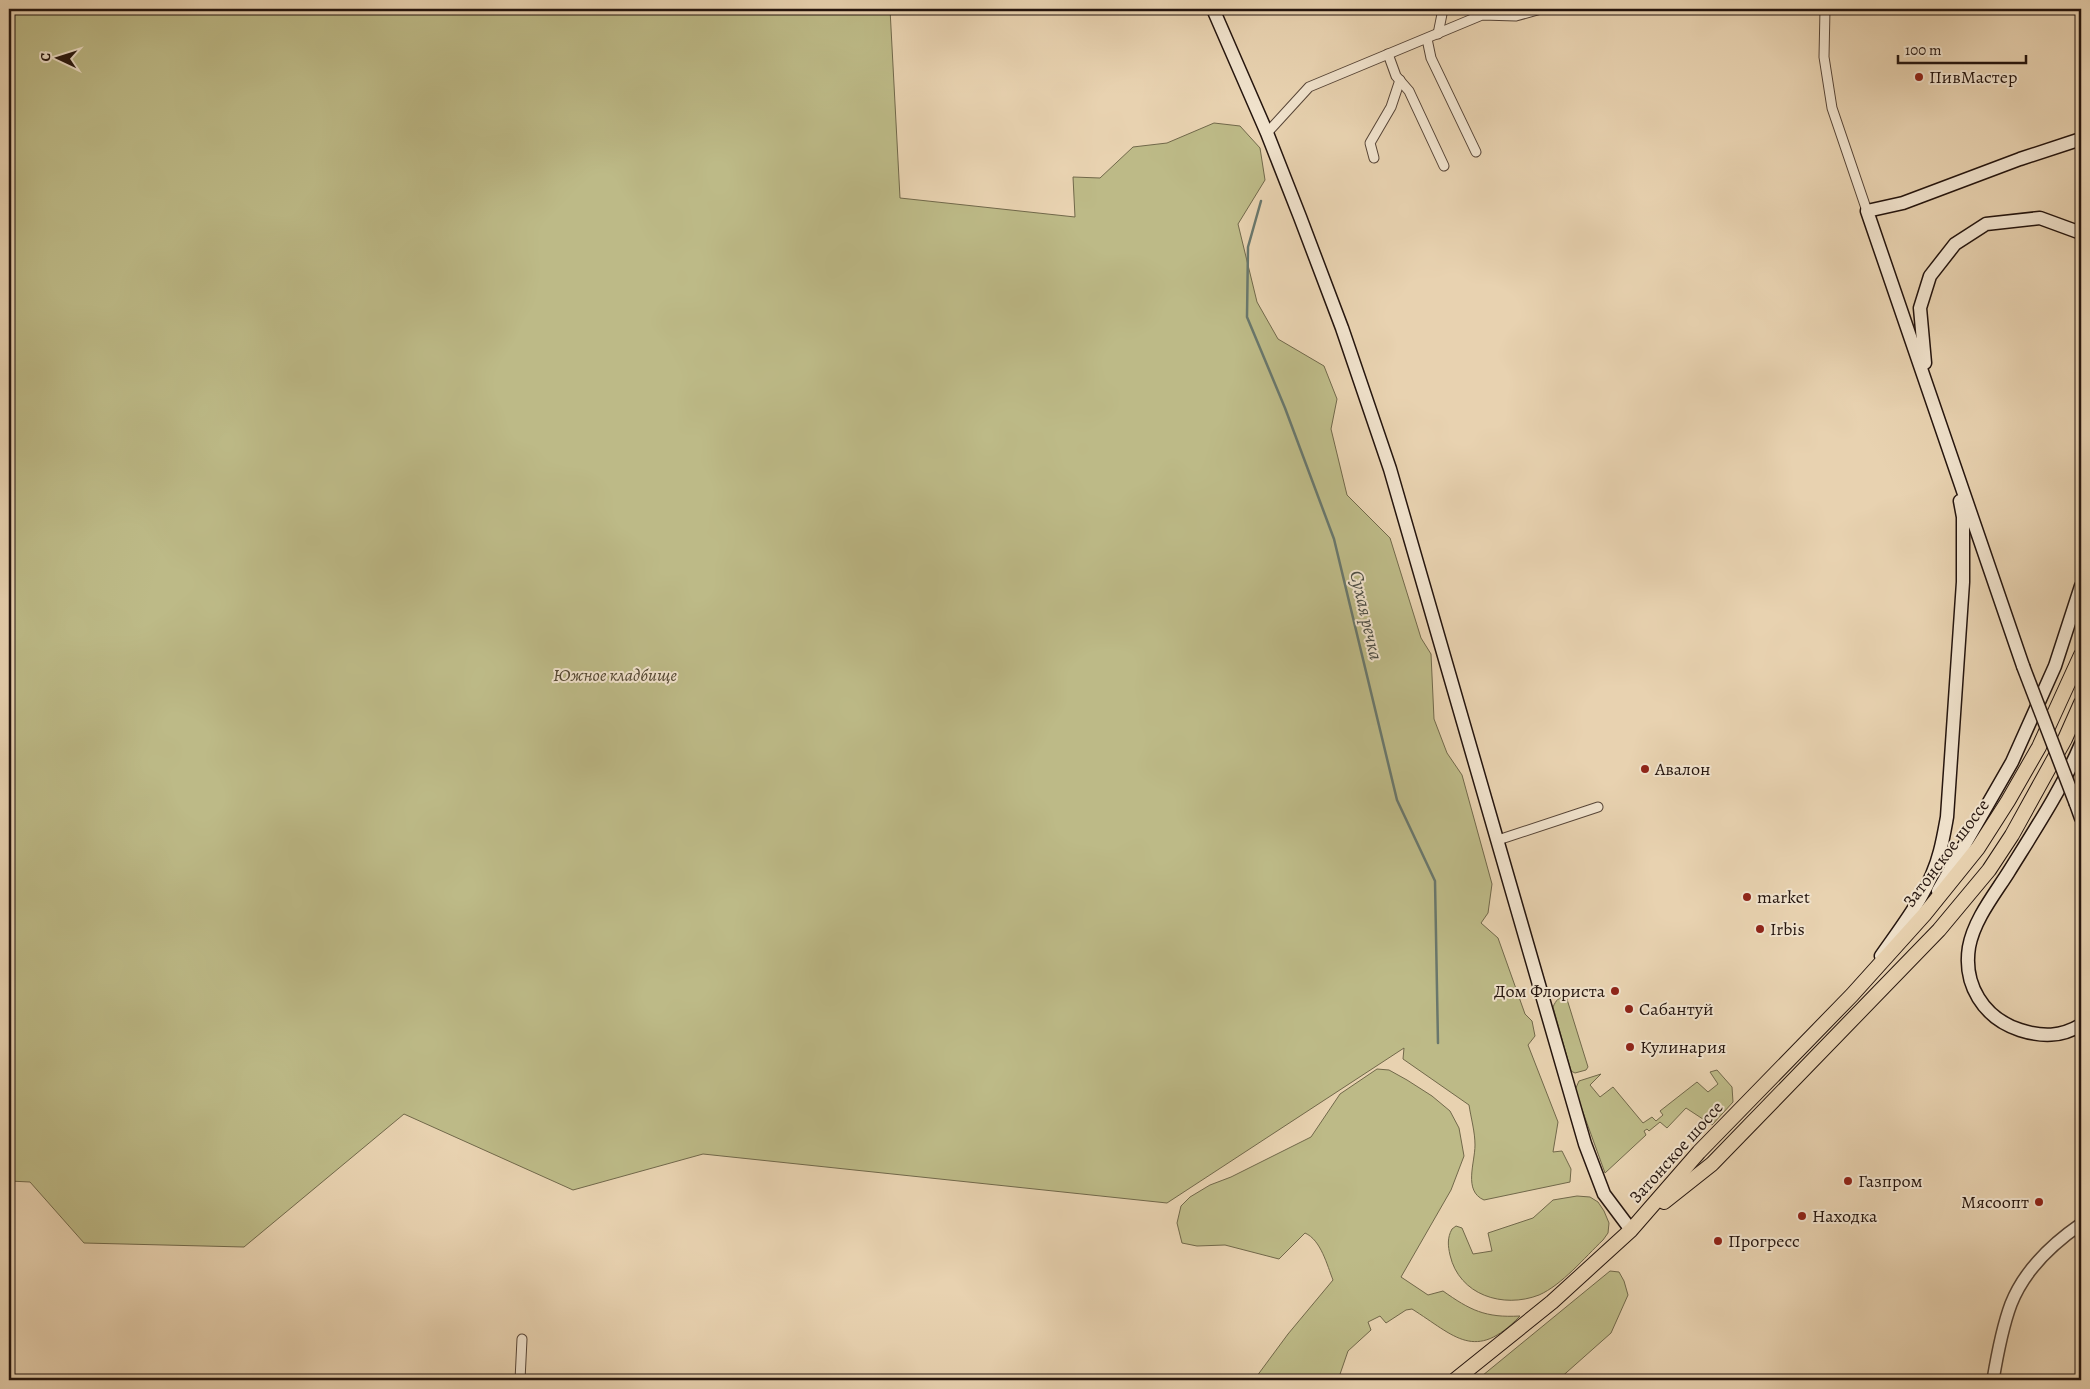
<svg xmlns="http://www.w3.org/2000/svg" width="2090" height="1389" font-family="Alegreya,serif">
	<rect width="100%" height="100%" fill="#e8d2b0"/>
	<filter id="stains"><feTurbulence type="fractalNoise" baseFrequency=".004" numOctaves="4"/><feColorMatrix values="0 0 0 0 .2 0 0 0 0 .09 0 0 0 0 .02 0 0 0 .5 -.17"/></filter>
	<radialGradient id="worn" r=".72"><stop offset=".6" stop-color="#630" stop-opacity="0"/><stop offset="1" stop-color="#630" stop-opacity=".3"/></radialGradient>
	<g fill="#bdba87" stroke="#71684a">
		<path d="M 9,9 L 890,9 L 900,198 L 1075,217 L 1073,177 L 1100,178 L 1133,147 L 1167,143 L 1214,123 L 1240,126 L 1260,148 L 1265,180 L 1238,224 L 1257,302 L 1278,339 L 1324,366 L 1337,399 L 1331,429 L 1347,495 L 1390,538 L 1421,638 L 1431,654 L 1434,719 L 1447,753 L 1462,775 L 1492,884 L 1488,913 L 1481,923 L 1498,938 L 1525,1014 L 1532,1021 L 1535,1036 L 1528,1045 L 1558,1122 L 1553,1152 L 1562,1151 L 1571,1169 L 1570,1182 L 1484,1200 C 1463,1191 1475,1163 1475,1145 C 1475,1132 1471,1118 1469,1105 L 1403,1059 L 1404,1048 L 1167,1203 L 703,1154 L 573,1190 L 404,1114 L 244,1247 L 84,1243 L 30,1182 L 9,1181 Z"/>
		<path d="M 1566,996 L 1588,1067 L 1586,1070 L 1575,1073 L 1571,1071 L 1553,1007 C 1556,1000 1559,997 1566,996 Z"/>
		<path d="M 1377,1069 L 1389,1070 L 1407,1080 L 1432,1096 L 1450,1111 L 1459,1128 L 1464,1156 L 1451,1190 L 1401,1277 L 1428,1295 L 1443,1291 C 1470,1310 1485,1318 1520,1316 C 1475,1363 1455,1336 1412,1309 L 1406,1310 L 1386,1323 L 1380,1316 L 1368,1322 L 1371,1330 L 1348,1351 L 1338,1380 L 1333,1380 L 1335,1375 L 1332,1380 L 1254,1380 L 1288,1334 L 1333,1280 C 1327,1265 1321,1240 1305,1233 L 1279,1259 L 1225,1245 L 1197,1246 L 1182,1243 L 1177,1223 L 1181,1206 L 1190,1197 L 1210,1185 L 1231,1177 L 1311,1137 L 1340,1094 Z"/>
		<polygon points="1717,1070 1732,1087 1733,1102 1712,1125 1686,1108 1667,1128 1660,1122 1649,1131 1647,1129 1644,1131 1646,1135 1605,1173 1575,1090 1579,1081 1601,1074 1590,1085 1600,1097 1613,1087 1643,1123 1652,1117 1656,1121 1663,1115 1660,1111 1697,1082 1708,1092 1718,1084 1710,1072"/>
		<path d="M 1577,1196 L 1590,1197 L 1598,1202 L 1604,1211 L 1609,1223 L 1608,1233 L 1603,1240 C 1585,1257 1562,1285 1539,1295 C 1503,1309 1459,1295 1450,1255 C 1448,1246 1447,1238 1452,1229 L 1456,1226 L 1462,1228 L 1473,1254 L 1492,1251 L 1488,1233 L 1533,1218 L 1553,1200 Z"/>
		<polygon points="1610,1271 1619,1272 1624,1281 1628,1295 1611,1333 1558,1380 1477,1380"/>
	</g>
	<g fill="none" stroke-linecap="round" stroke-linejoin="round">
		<polyline stroke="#69776c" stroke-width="2.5" points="1261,201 1248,247 1247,317 1285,408 1334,539 1397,800 1435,881 1438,1043"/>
		<defs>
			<g id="minor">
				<polyline points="1825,9 1824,57 1832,108 1867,211"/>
				<polyline points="1438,34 1443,9"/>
				<polyline points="1427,39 1431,58 1476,152"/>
				<polyline points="1388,54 1396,76 1409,91 1444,166"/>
				<polyline points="1267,133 1309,87 1482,15 1516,16 1541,9"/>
				<polyline points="1374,158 1370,143 1391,107 1400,80"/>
				<polyline points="1498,840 1598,807"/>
				<polyline points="520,1380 522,1339"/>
			</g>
			<path id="tertiary" d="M 1993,1380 C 1997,1356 2002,1328 2011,1304 C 2024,1271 2052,1244 2081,1224"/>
			<g id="secondary">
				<polyline points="1213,9 1267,133 1300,217 1342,328 1390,469 1585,1144 1604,1194 1631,1230"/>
				<polyline points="1925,363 1920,308 1930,276 1955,244 1986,224 2040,218 2081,233"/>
				<polyline points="2023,666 1867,211 1903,203 2020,159 2081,139"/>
				<path d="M 2081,744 C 2062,789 2034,831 2008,873 C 1994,895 1974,920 1969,947 C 1963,984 1983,1018 2020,1030 C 2042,1037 2061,1037 2081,1025"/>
				<polyline points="2076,804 2081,818"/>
				<polyline points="1938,891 2012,762 2055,666 2081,586"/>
				<path d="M 1881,956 C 1904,923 1930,891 1940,851 C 1943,840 1945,828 1947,817 L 1963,582 L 1963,517 L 1960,501"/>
			</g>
			<g id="primary">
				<polyline points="1664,1202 1712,1164 1939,930 1989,870 2012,835 2065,739 2081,703"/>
				<polyline points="1455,1380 1552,1302 1631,1230 1699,1152 1852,995 1924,915 1978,848 2008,801 2039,747 2081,655"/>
			</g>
		</defs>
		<use href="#minor" stroke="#564436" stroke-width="11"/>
		<use href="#tertiary" stroke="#564436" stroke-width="14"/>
		<use href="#secondary" stroke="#25150e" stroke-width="15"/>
		<use href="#primary" stroke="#25150e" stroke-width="16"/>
		<use href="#minor" stroke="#f0e2cc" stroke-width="9"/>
		<use href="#tertiary" stroke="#f0e2cc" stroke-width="11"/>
		<use href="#secondary" stroke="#f0e2cc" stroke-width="12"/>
		<use href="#primary" stroke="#e8d2b0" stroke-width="14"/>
		<defs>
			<polyline id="secondary-bridge" points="2023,666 2076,804"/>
		</defs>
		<use href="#secondary-bridge" stroke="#25150e" stroke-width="15" stroke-linecap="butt"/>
		<use href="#secondary-bridge" stroke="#f0e2cc" stroke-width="12"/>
	</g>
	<g fill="#8f2418" stroke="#f0e2cc" stroke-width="2">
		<circle cx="1919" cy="77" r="5"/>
		<circle cx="1645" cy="769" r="5"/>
		<circle cx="1747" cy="897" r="5"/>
		<circle cx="1760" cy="929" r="5"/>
		<circle cx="1615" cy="991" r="5"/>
		<circle cx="1629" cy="1009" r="5"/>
		<circle cx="1630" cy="1047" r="5"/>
		<circle cx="1848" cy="1181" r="5"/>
		<circle cx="2039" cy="1202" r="5"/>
		<circle cx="1802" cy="1216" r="5"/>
		<circle cx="1718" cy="1241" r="5"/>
	</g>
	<g text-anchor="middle" stroke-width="4" stroke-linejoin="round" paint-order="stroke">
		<g font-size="18" fill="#25150e" stroke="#f0e2cc" text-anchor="start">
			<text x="1929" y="83">ПивМастер</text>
			<text x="1655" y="775">Авалон</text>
			<text x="1757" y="903">market</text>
			<text x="1770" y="935">Irbis</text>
			<text x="1605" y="997" text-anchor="end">Дом Флориста</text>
			<text x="1639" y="1015">Сабантуй</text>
			<text x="1640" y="1053">Кулинария</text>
			<text x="1858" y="1187">Газпром</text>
			<text x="2029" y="1208" text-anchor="end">Мясоопт</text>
			<text x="1812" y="1222">Находка</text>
			<text x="1728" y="1247">Прогресс</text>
		</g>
		<g font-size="18" font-style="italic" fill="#534732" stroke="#f0e2cc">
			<text x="615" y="681">Южное кладбище</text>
		</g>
		<g font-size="18" fill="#25150e" stroke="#f0e2cc">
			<text transform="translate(1946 853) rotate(-53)" y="6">Затонское шоссе</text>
			<text transform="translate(1676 1152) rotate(-48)" y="6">Затонское шоссе</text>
		</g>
		<g font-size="19" font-style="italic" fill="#4d4e45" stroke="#f0e2cc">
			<text transform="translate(1367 615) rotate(77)" y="7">Сухая речка</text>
		</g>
	</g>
	<rect width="2090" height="1389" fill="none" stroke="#e8d2b0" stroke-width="30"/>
	<rect x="10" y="10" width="2070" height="1369" fill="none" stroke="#25150e" stroke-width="2.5"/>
	<rect x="15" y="15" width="2060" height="1359" fill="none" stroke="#25150e"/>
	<g transform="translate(58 58) rotate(274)" stroke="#f0e2cc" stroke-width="4" paint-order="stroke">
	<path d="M0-4L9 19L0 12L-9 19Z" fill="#25150e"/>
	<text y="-8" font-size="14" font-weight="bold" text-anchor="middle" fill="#25150e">С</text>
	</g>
	<path d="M1898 55v8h128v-8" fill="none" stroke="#25150e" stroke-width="2.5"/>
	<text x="1905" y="55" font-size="15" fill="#25150e" stroke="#f0e2cc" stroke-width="4" paint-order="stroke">100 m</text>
	<rect width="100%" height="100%" filter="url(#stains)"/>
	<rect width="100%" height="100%" fill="url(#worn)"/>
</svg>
